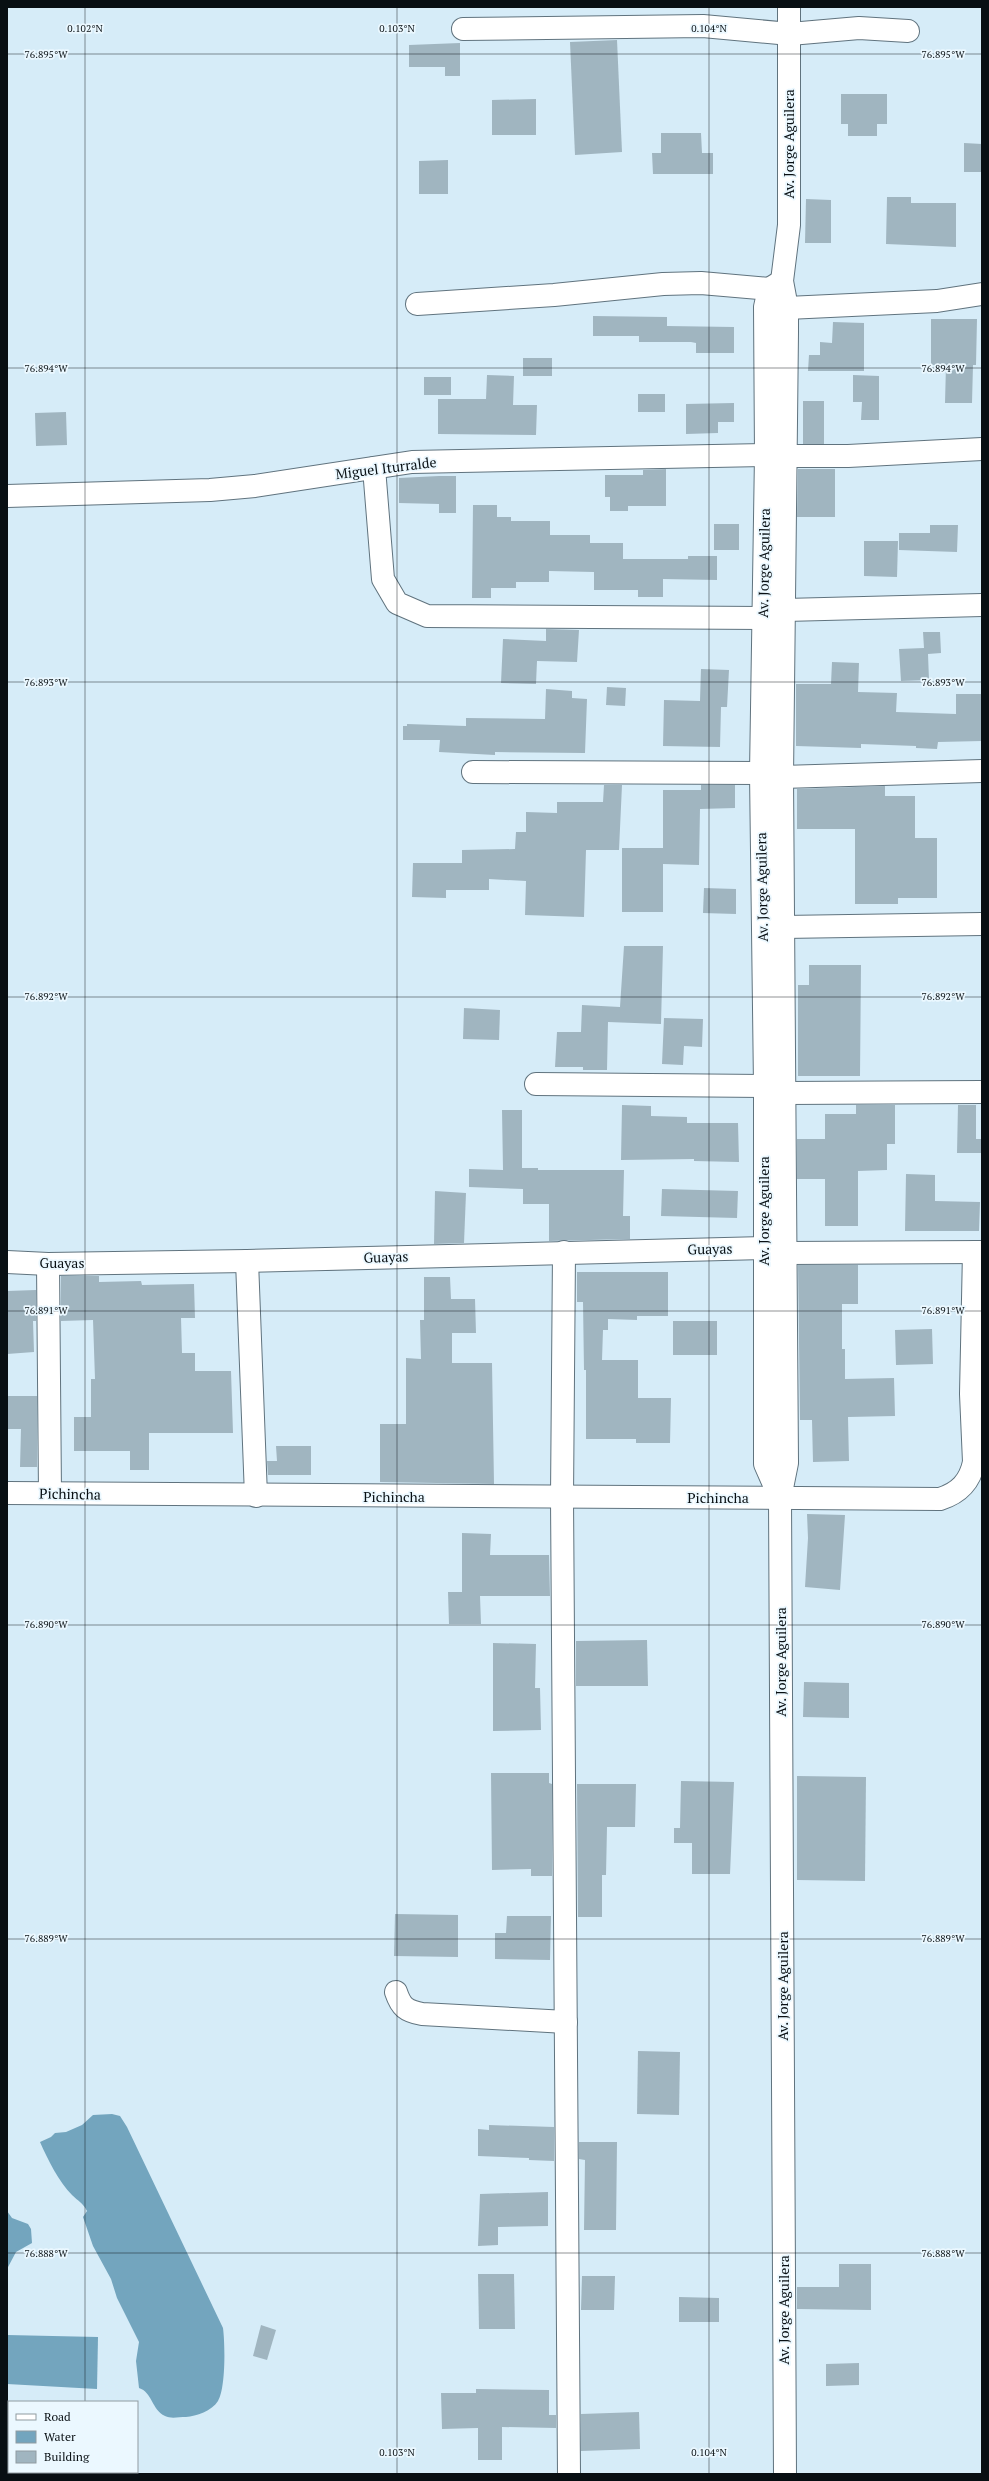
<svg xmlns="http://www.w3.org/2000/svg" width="989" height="2481" font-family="'PT Serif',serif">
	<rect width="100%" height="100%" fill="#d6ecf8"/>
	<g fill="#73a5be">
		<path d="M 112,2114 L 120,2116 L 127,2127 L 223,2328 C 225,2343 226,2388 218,2401 C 212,2411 196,2416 186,2417 C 178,2417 171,2419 165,2416 C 152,2410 152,2392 139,2388 L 136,2361 L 139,2342 L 117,2298 L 111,2279 L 93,2246 L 83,2217 L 87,2211 C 83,2203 78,2201 72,2195 C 59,2182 48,2160 40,2142 L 51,2137 L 55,2133 L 66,2132 L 82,2125 L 93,2115 Z"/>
		<polygon points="7,2211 12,2218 28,2224 31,2229 32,2243 16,2252 7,2269"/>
		<polygon points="7,2335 98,2337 97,2389 7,2384"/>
	</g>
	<g fill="#a0b5c0">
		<polygon points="617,40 622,152 575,155 570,42"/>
		<polygon points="460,43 460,76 445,76 445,67 409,67 409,45"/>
		<polygon points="841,94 887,94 887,124 877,124 877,136 848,136 848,124 841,124"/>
		<polygon points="536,99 536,135 492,135 492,100"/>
		<polygon points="661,133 701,133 702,153 713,153 713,174 653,174 652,153 661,153"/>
		<polygon points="964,143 982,144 982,172 964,172"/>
		<polygon points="448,160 448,194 419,194 419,161"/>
		<polygon points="887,197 911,197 911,203 956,203 956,247 886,244"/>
		<polygon points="806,199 831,200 831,243 805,243"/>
		<polygon points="593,316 667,317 667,326 734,327 734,353 696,353 696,343 691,342 639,342 639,336 593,336"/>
		<polygon points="931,319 977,319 976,365 973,365 972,403 945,403 946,365 931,365"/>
		<polygon points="833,322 864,323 864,371 808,371 809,355 820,355 820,342 832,343"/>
		<rect x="523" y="358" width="29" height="18"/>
		<polygon points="487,375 514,376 513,405 537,405 536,435 438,434 438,399 486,399"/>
		<polygon points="853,375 879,376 879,420 861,420 862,402 853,402"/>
		<rect x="424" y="377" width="27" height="18"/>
		<rect x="638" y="394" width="27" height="18"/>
		<rect x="803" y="401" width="21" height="43"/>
		<polygon points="734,403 734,422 718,422 718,433 686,434 686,404"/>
		<polygon points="66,412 67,445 36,446 35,413"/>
		<polygon points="666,469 666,506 628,506 628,511 610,511 610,497 605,497 605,475 643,475 643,470"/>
		<polygon points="798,469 835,469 835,517 797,517"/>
		<polygon points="439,476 456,476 456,513 439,513 439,504 399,503 399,478"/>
		<polygon points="473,505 497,505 497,517 511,517 511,521 550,521 550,535 590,535 590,543 623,543 623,559 688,559 688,556 717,556 717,580 663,579 663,597 638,597 638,590 594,590 594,572 549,571 549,582 516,582 516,588 491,588 491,598 472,598"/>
		<rect x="714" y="524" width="25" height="26"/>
		<polygon points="930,525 958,525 957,552 899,550 899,533 930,533"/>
		<polygon points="864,541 898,541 897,577 864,576"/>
		<polygon points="546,629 579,630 577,662 537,661 536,684 501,683 503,639 546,641"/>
		<polygon points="923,632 940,632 941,653 928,654 929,680 901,681 899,649 924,648"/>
		<polygon points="832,662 859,663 858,692 897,693 896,712 956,714 956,694 982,694 982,741 938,742 937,749 916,748 916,746 861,744 861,748 796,746 796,684 831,684"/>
		<polygon points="701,669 729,670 727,707 721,707 720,747 663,746 664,700 700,701"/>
		<polygon points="607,687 626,688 625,706 606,705"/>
		<polygon points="546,689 572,691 572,698 587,699 585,753 495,752 495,755 439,752 440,740 403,740 403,726 407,726 407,724 466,726 466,718 545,719"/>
		<polygon points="604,785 622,785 619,850 586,850 584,917 525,915 526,881 489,879 489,890 446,890 446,898 412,897 413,863 462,863 462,850 515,849 516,832 526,832 526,812 557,813 557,802 603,802"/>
		<polygon points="701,785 735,785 735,808 700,809 699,865 663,864 663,912 622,912 622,848 663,848 663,790 701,790"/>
		<polygon points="885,786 885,796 915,796 915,838 937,838 937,898 898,898 898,904 855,904 855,829 797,829 797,789"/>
		<polygon points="704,888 736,889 736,914 703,913"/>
		<polygon points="624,946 663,946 661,1024 608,1022 607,1070 583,1070 583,1067 555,1067 557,1032 581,1032 582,1005 620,1007"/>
		<polygon points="809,965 861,965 860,1076 798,1076 798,985 809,985"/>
		<polygon points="464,1008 500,1010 499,1040 463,1039"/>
		<polygon points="664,1018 703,1019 702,1047 684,1046 683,1065 662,1064"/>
		<polygon points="622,1105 651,1106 651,1116 687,1117 687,1123 738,1123 739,1162 694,1161 694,1159 621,1160"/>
		<polygon points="856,1105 895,1105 895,1144 887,1144 887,1170 858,1171 858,1226 825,1226 825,1179 797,1179 797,1139 825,1139 825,1114 856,1114"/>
		<polygon points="958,1105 976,1105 976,1139 982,1139 982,1153 957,1153"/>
		<polygon points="502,1110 522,1110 522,1168 538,1168 538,1170 624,1170 623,1216 630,1216 630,1239 549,1241 549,1204 523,1204 523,1189 469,1187 469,1169 503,1170"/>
		<polygon points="906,1174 935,1175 935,1201 980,1202 979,1231 905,1231"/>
		<polygon points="662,1189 738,1191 737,1218 661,1216"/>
		<polygon points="435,1191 466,1193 464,1243 434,1244"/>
		<polygon points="798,1265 858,1265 858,1304 842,1304 842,1349 845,1349 845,1379 894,1378 895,1416 848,1417 849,1461 813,1462 812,1420 800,1420"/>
		<polygon points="577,1272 668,1272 668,1316 637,1316 637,1320 608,1319 608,1330 603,1330 602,1360 638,1360 638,1398 671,1398 670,1443 636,1443 636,1439 586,1439 586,1370 584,1370 583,1302 577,1302"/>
		<polygon points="61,1276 99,1276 99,1282 141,1281 142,1285 194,1284 195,1318 181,1318 182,1353 195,1353 195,1371 231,1371 233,1433 149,1433 149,1470 130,1470 130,1451 74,1451 74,1417 91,1417 91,1379 95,1379 93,1320 61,1321"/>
		<polygon points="424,1277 450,1277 451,1299 475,1299 476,1333 452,1333 452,1363 492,1363 494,1484 380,1482 380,1424 406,1424 406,1358 421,1359 420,1320 424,1320"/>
		<polygon points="36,1290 36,1321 33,1321 34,1352 7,1354 7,1291"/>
		<rect x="673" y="1321" width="44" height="34"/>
		<polygon points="932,1329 933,1364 896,1365 895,1330"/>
		<polygon points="7,1396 37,1396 37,1467 20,1467 21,1429 7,1429"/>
		<polygon points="276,1446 311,1446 311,1475 268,1475 267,1461 277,1461"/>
		<polygon points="807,1514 845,1515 840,1590 805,1587 808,1538"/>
		<polygon points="462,1533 491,1534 490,1555 549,1555 550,1596 480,1596 481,1624 449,1624 448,1592 462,1592"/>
		<polygon points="647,1640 648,1686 576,1686 576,1641"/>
		<polygon points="493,1643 536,1644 535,1688 540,1688 541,1730 493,1731"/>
		<polygon points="804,1682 849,1683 849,1718 803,1717"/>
		<polygon points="491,1773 549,1773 549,1783 552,1784 552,1876 531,1876 531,1869 492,1870"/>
		<polygon points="797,1776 866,1777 865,1881 797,1880"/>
		<polygon points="681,1781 734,1782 730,1874 692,1874 692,1843 674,1843 674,1828 680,1828"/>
		<polygon points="577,1784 636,1784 635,1827 607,1827 606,1875 602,1875 602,1917 578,1917"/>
		<polygon points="395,1914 458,1915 458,1957 394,1956"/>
		<polygon points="507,1916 551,1916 550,1960 495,1959 495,1933 506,1933"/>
		<polygon points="638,2051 680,2052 679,2115 637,2114"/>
		<polygon points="489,2125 554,2127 554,2161 529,2160 529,2158 478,2156 478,2129 489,2130"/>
		<polygon points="579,2142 617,2142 616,2230 584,2230 585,2160 579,2159"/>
		<polygon points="548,2192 548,2226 498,2227 498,2245 478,2246 480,2194"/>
		<polygon points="839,2264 871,2264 871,2310 797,2309 797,2287 839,2287"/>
		<polygon points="478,2274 514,2274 515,2329 479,2329"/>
		<polygon points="582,2276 615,2276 614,2310 581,2310"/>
		<polygon points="679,2297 719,2298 719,2322 679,2322"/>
		<polygon points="261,2325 276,2330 267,2360 253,2356"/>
		<polygon points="859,2363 859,2385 826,2386 826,2364"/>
		<polygon points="476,2389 549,2390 549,2415 556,2415 556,2428 502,2427 502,2460 478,2460 478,2428 442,2429 441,2393 476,2393"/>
		<polygon points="639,2412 640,2449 581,2451 581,2414"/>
	</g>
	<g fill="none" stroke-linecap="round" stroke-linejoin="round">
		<defs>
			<g id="minor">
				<polyline points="463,29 703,26 790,34 859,28 908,31"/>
				<polyline points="417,304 554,295 663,284 701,283 769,289"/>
				<polyline points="787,308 937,301 982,294"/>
				<polyline points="787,456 848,456 982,449"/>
				<polyline points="374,468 383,579 397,603 427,616 763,618"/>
				<polyline points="7,496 210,490 255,486 412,462 766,455"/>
				<polyline points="785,610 982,605"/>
				<polyline points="473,772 761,773"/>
				<polyline points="782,777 982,771"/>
				<polyline points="783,927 982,924"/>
				<polyline points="536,1084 765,1086"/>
				<polyline points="785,1093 982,1092"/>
				<polyline points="564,1252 562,1498 569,2474"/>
				<polyline points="786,1253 982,1252"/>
				<polyline points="247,1261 256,1496"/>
				<polyline points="7,1262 48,1264 247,1261 764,1248"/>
				<polyline points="48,1264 50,1493"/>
				<path d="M 7,1493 L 940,1499 C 959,1493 970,1482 974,1462 L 971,1394 L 974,1252"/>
				<polyline points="780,1498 765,1464 765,1086 761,773 766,455 765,307 769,289 782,281"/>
				<path d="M 396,1992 C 401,2007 406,2011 422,2014 L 566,2022"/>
				<polyline points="785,2474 780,1498 787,1463 782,777 787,332 787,308 782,281 789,225 789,7"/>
			</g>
		</defs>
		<use href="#minor" stroke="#60737e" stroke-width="24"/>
		<use href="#minor" stroke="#fff" stroke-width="22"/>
	</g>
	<path fill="none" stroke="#080f13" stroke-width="1" stroke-opacity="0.45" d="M 85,7 L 85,2402M 397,7 L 397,2474M 709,7 L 709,2474M 7,54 L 982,54M 7,368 L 982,368M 7,682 L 982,682M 7,997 L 982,997M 7,1311 L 982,1311M 7,1625 L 982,1625M 7,1939 L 982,1939M 7,2253 L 982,2253M 85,2472 L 85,2474"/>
	<g text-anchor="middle" stroke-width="3.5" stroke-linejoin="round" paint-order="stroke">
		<g font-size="14" fill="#080f13" stroke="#ebf8ff">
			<text transform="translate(789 144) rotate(-90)" y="5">Av. Jorge Aguilera</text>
			<text transform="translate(386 468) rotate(-7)" y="5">Miguel Iturralde</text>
			<text transform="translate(764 563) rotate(-89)" y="5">Av. Jorge Aguilera</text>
			<text transform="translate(762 887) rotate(-91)" y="5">Av. Jorge Aguilera</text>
			<text transform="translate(764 1211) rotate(-90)" y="5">Av. Jorge Aguilera</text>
			<text transform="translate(710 1249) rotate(-1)" y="5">Guayas</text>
			<text transform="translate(386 1257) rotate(-2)" y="5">Guayas</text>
			<text x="62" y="1268">Guayas</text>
			<text transform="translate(70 1494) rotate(1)" y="5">Pichincha</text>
			<text x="394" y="1502">Pichincha</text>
			<text x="718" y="1503">Pichincha</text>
			<text transform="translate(781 1662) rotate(-90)" y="5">Av. Jorge Aguilera</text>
			<text transform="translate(783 1986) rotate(-90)" y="5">Av. Jorge Aguilera</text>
			<text transform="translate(784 2310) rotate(-90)" y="5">Av. Jorge Aguilera</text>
		</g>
	</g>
	<g font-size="10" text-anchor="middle" fill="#080f13" stroke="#ebf8ff" stroke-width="3.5" stroke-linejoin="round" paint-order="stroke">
		<text x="85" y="32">0.102°N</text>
		<text x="397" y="32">0.103°N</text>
		<text x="709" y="32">0.104°N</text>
		<text x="46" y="58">76.895°W</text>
		<text x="943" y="58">76.895°W</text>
		<text x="943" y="372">76.894°W</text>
		<text x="46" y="372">76.894°W</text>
		<text x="46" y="686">76.893°W</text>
		<text x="943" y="686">76.893°W</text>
		<text x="46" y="1000">76.892°W</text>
		<text x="943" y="1000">76.892°W</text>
		<text x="943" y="1314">76.891°W</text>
		<text x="46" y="1314">76.891°W</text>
		<text x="943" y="1628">76.890°W</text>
		<text x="46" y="1628">76.890°W</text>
		<text x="943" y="1942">76.889°W</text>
		<text x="46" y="1942">76.889°W</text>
		<text x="46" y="2257">76.888°W</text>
		<text x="943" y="2257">76.888°W</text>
		<text x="397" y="2456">0.103°N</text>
		<text x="709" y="2456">0.104°N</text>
	</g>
	<rect width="989" height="2481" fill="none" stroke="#080f13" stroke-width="16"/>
	<rect x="8" y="2401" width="130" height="72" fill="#ebf8ff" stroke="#909ba1"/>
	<rect x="16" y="2414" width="20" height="6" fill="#ffffff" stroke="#909ba1"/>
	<text x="44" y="2421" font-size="12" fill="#080f13">Road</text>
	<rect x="16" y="2431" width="20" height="12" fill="#73a5be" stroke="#909ba1"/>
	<text x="44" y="2441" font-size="12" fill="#080f13">Water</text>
	<rect x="16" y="2451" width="20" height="12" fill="#a0b5c0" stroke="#909ba1"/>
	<text x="44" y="2461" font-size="12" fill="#080f13">Building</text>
</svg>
